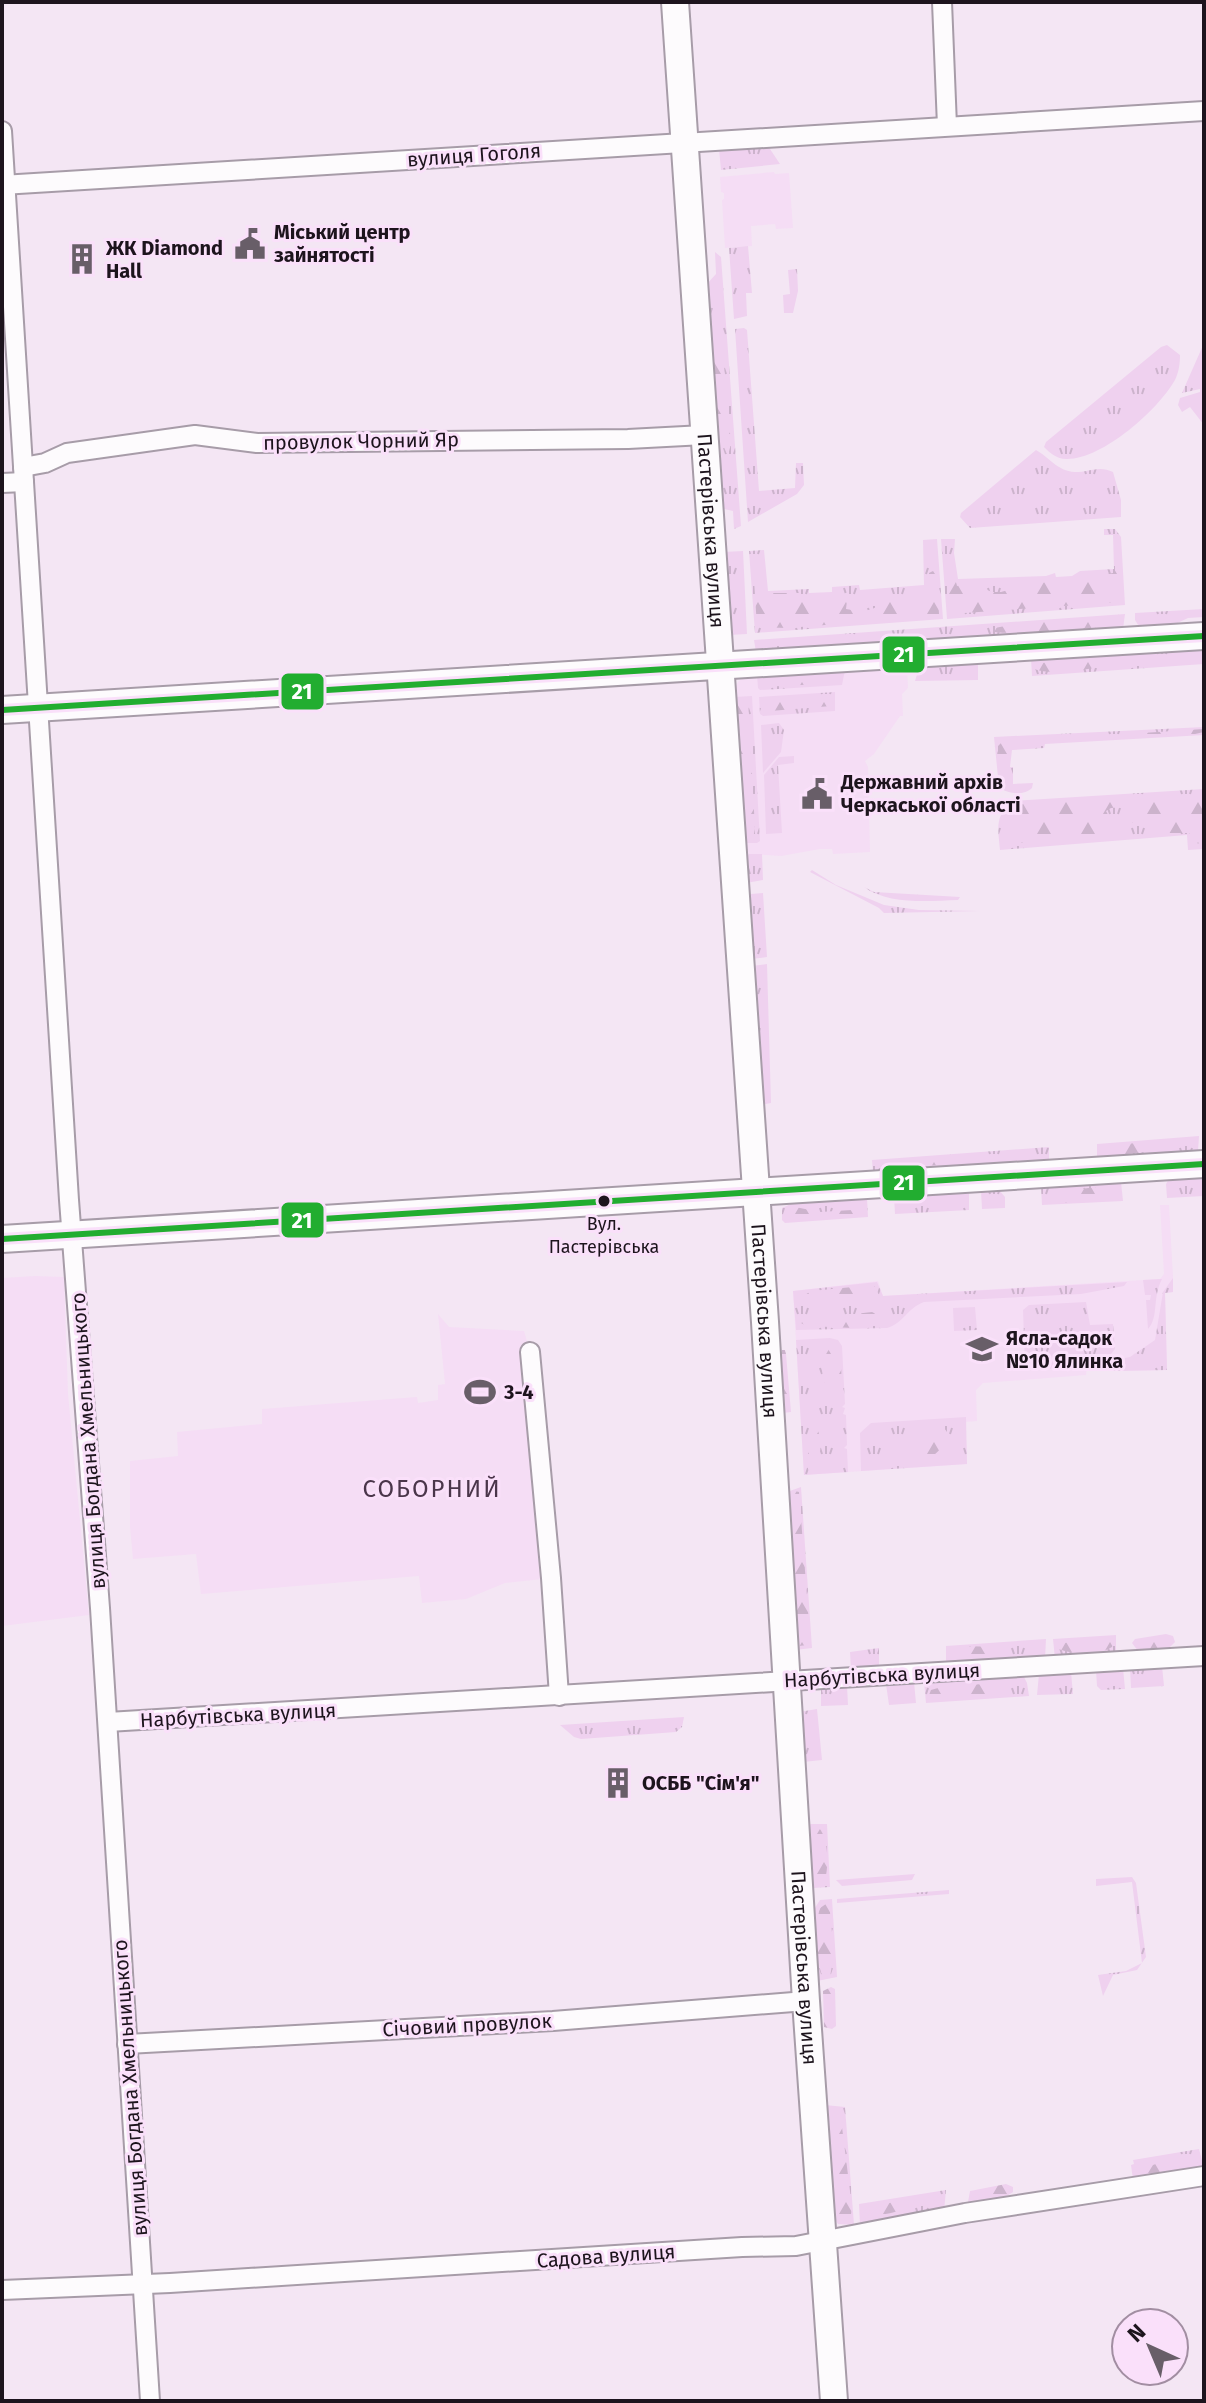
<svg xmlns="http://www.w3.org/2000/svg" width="1206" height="2403" font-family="'Fira Sans',sans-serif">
	<defs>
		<pattern id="grass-tufts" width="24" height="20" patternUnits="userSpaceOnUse" patternTransform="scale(2)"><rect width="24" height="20" fill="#efd1ef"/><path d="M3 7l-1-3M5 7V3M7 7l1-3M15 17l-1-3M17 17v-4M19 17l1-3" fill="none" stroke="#ccb3cc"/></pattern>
		<pattern id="forest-firs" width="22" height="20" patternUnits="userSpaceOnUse" patternTransform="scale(2)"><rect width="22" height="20" fill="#efd1ef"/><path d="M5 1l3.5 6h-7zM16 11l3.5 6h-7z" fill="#ccb3cc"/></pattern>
	</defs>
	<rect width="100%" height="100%" fill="#f4e6f4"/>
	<g fill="#f5ddf5">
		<polygon points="774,172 775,174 789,173 793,228 776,229 775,224 751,226 752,246 725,248 722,200 724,199 724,193 721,192 720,177"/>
		<polygon points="907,666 908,688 902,694 903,716 900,716 874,754 865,761 868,767 870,852 833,854 832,849 820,849 781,856 749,854 744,859 734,691 738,682 743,677"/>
		<polygon points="1160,1205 1169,1205 1173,1277 1173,1292 1165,1293 1167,1370 1113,1371 1111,1367 1087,1368 1086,1375 983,1383 976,1390 977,1421 965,1422 967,1464 804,1475 793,1291 878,1281 883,1296 1160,1279 1164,1274"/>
		<polygon points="35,1276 64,1277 68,1394 89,1615 2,1626 2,1278"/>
		<polygon points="438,1314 449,1327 524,1331 530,1352 551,1578 505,1583 466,1599 422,1603 419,1576 201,1594 196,1554 133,1559 130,1527 130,1461 178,1456 177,1432 262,1424 262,1409 417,1397 418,1403 438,1400 438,1385 445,1384"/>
	</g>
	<g fill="url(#grass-tufts)">
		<polygon points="768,146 780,164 721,170 719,149"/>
		<polygon points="748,246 752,293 746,293 747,316 734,319 729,248"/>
		<polygon points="715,252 721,257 741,526 734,529 733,511 720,508 705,286 716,274"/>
		<polygon points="797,269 798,291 793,313 784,313 783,295 790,294 788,270"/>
		<polygon points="744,328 747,330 759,491 795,488 796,463 803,463 804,485 797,494 748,522 735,329"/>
		<polygon points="1204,343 1204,425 1190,407 1182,412 1178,405 1180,398 1200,392 1200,389 1182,393"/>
		<path d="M 1167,345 L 1180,355 C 1180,363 1179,372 1175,380 C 1158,410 1102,460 1066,459 C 1057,459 1050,453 1044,447 L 1046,442 L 1161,347 Z"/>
		<path d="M 1036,450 C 1049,457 1057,471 1075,472 C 1089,472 1100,465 1113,472 L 1121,500 L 1121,517 L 970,528 L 960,517 L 961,513 Z"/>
		<polygon points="1104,529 1115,529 1121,537 1125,605 947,619 941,539 955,539 954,553 958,579 1046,576 1055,573 1056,577 1072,576 1080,571 1114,569 1113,535 1104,535"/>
		<polygon points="937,539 943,619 755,633 749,551 764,550 768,591 809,589 809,593 832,592 832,587 859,585 860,590 924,585 923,540"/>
		<polygon points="743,551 747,634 729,635 723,552"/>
		<polygon points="1204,609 1204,617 1188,618 1169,627 1140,628 1135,620 1135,613"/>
		<polygon points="1125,614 1123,629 756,652 754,640"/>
		<polygon points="1204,648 1204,664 1032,676 1031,658"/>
		<polygon points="978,662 978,680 915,681 920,665"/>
		<polygon points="845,670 842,685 760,690 758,688 757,675"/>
		<polygon points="835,692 835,711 763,716 760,714 759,697"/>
		<polygon points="752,696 760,841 757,843 743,843 734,697"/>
		<polygon points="779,723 784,730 781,752 763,773 761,725"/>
		<path d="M 1204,727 L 1204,735 L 1045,744 L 1044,748 L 1012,750 L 1010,767 L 1013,767 L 1013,784 L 1033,783 L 1032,788 C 1024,796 1007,794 999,787 L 994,737 Z"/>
		<polygon points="794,756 794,763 778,765 782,833 766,834 764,775 779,757"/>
		<path d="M 1204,789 L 1204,849 L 1188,850 L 1187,835 L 1000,850 C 998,828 994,815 1014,801 Z"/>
		<polygon points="749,854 762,854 763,880 746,883 744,859"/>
		<polygon points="812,870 836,885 884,905 919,910 981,911 884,913 879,908 810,872"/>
		<path d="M 864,887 L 874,892 L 960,897 L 958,900 C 929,901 888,905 864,887 Z"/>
		<polygon points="763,893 767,957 751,959 747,898 751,894"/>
		<polygon points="767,964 771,1103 760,1105 751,966"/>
		<polygon points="1199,1136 1198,1151 1097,1158 1097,1144"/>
		<polygon points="1049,1147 1049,1161 873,1173 872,1160"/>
		<polygon points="1204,1177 1204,1196 1167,1198 1166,1184 1169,1179"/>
		<polygon points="1121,1182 1123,1201 1042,1205 1041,1187"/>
		<polygon points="999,1190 1005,1197 1005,1208 982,1209 981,1191"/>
		<polygon points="969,1192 969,1210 895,1214 894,1196"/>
		<polygon points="867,1198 868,1217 785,1223 782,1220 782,1208 793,1203"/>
		<polygon points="1173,1278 1173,1292 1165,1293 1167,1370 1113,1371 1114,1360 1130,1357 1155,1340 1163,1292"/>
		<path d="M 1162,1279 C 1152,1298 1159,1317 1148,1329 L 1146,1300 L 1150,1300 L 1151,1295 L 1145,1295 L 1143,1280 Z"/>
		<path d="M 877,1282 L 883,1296 L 1127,1282 L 1124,1286 L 1081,1294 L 924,1302 C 907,1308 904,1323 887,1328 L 796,1330 L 793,1291 Z"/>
		<polygon points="1086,1302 1090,1325 1113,1324 1115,1349 1111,1354 1045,1370 1025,1365 1023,1310 1029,1305"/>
		<polygon points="975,1307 977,1330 954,1331 953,1308"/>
		<polygon points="830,1338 838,1340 842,1346 845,1404 842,1407 845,1408 843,1414 846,1415 847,1445 844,1448 847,1449 848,1472 804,1475 796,1340"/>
		<polygon points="966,1417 967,1464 861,1471 860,1433 871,1423"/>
		<polygon points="801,1487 812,1648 795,1650 787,1492"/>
		<polygon points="1116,1635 1116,1653 1055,1659 1053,1639"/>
		<polygon points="1046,1639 1045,1659 946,1665 946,1646"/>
		<polygon points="879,1648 879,1664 877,1669 851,1669 850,1652"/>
		<polygon points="1162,1666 1164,1686 1131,1688 1130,1668"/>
		<polygon points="1123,1668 1125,1689 1101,1690 1097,1686 1096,1670"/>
		<polygon points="1071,1672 1073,1694 1037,1695 1039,1674"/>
		<polygon points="1023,1675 1027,1683 1029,1696 926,1703 924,1681"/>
		<polygon points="914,1682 916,1703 889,1705 886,1684"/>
		<polygon points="847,1686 848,1705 821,1706 821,1688"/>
		<polygon points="817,1709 822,1760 803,1762 799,1712"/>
		<polygon points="684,1717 682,1727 676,1732 581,1739 574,1737 560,1725"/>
		<polygon points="811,1824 827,1824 830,1887 813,1888 811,1886 807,1826"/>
		<polygon points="915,1874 912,1880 842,1886 836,1880"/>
		<polygon points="1132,1877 1136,1883 1146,1957 1137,1970 1113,1975 1103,1996 1098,1975 1126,1971 1142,1963 1132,1882 1096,1886 1096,1879"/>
		<polygon points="949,1890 949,1894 837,1903 837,1899"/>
		<polygon points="832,1899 837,1977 817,1981 813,1911 820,1900"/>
		<polygon points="825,2105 845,2107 854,2225 838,2224 834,2218"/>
		<polygon points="1199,2149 1204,2168 1133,2180 1131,2165 1134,2164 1133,2160"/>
		<polygon points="946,2190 944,2211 860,2225 859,2204"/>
	</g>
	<g fill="url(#forest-firs)">
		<path d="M 718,342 L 722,343 L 731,444 L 728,455 C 716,440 708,358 718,342 Z"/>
		<polygon points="1117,537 1121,559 1121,602 950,614 946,560 948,547 957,586 971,583 992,592 1001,592 1034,583 1068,581 1113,573 1117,569"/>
		<path d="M 933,571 L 937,577 L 939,614 L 936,616 L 788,628 L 757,627 L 754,580 L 757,580 L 764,593 L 799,593 L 822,603 L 848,592 L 846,609 C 870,614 876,609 892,594 L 896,594 L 905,606 C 927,604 928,591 929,573 Z"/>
		<path d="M 1102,617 L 1122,619 C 1112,630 1013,635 995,632 L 995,628 L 1015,624 Z"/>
		<path d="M 1107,659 L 1119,660 C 1107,669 1048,676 1035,669 L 1034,664 L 1038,663 Z"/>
		<polygon points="825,674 840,676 840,680 820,684 763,687 760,684 763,678"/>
		<polygon points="818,697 832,701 831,706 770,711 763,705 764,700 768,699"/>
		<polygon points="748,699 755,829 753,838 749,839 746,831 736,709 738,701"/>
		<polygon points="1204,729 1204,732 1195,734 1096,736"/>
		<polygon points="1012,739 1019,742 1008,753 1008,777 1014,787 1029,788 1020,791 1003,788 998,781 998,746 1003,741"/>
		<path d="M 1204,793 L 1204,844 L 1195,843 L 1189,833 L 1169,833 L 1153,824 L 1133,823 L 1129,819 L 1128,807 L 1111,808 L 1106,811 L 1116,830 L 1111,838 L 1021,843 L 1012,842 L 1008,837 C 1007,825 1011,810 1023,804 L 1160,794 L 1178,794 L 1189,797 Z"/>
		<polygon points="1158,1141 1167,1143 1170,1149 1110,1156 1100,1156 1099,1153 1104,1146"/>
		<polygon points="933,1158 941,1158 943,1162 939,1165 875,1168 875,1165"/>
		<path d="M 1088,1188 L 1098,1188 L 1105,1195 C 1090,1203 1060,1205 1044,1200 L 1053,1194 Z"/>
		<polygon points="790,1206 820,1212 852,1210 858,1212 852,1216 793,1219 789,1218 786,1207"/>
		<polygon points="874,1285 879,1295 875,1299 858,1295 818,1299 805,1295 811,1291"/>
		<polygon points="872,1312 878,1315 880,1320 869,1326 854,1328 807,1326 801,1323 808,1315 837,1316"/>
		<path d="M 830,1348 L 836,1348 C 841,1357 842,1370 841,1380 L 836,1383 L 825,1383 C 820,1371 822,1358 830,1348 Z"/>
		<polygon points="782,1350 785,1350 786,1354 791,1412 783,1413 780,1358"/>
		<path d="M 924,1424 C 935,1423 945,1425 949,1436 C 939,1454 926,1467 905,1457 L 905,1450 L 919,1442 L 920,1427 Z"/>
		<path d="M 814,1431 L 818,1431 C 823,1442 820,1453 817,1464 L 808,1470 L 808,1437 Z"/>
		<polygon points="795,1491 799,1492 810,1636 808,1645 798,1646 796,1629 788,1498"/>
		<polygon points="1166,1634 1173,1636 1175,1642 1169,1648 1138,1651 1132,1643 1135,1639"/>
		<path d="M 1102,1638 L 1110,1638 L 1114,1642 L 1112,1647 C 1097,1656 1072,1655 1056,1648 L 1056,1644 Z"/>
		<polygon points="959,1646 1002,1647 1005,1650 996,1660 953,1660 949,1651 951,1648"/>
		<path d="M 1004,1682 L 1010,1682 L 1013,1687 L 1006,1692 C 984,1696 948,1706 929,1695 L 931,1690 L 938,1688 Z"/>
		<path d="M 819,1828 C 829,1839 829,1869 824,1883 L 817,1885 C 810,1871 809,1845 814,1829 Z"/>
		<path d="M 829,1902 L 834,1953 L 830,1977 L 824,1978 C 815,1966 815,1923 820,1908 Z"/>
		<polygon points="831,1987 835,1989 836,2026 832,2029 824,2027 823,1991"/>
		<path d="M 834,2108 L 837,2108 L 841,2119 L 852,2207 L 850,2221 L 845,2221 L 836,2216 C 832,2196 825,2124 834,2108 Z"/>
		<path d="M 1181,2155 L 1195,2155 L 1199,2161 C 1188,2170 1160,2177 1148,2173 L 1153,2165 Z"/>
		<path d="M 1006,2184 L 1013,2187 L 1013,2192 C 1003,2200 980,2204 968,2202 L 970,2191 Z"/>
		<path d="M 938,2194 L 941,2195 C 932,2204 889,2214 875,2216 C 868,2216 867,2215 862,2212 L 862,2208 Z"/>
	</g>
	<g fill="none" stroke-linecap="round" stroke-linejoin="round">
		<defs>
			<g id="minor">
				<polyline points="942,2 947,126"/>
				<polyline points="2,131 69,1200 100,1608 150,2401"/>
				<polyline points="2,185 1204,111"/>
				<polyline points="23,467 45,463 67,453 195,435 257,443 628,439 704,435"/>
				<polyline points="2,483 24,482"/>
				<polyline points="530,1352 551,1578 559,1696"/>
				<polyline points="108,1722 1204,1656"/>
				<polyline points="127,2044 553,2021 806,2001"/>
				<polyline points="2,2290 170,2283 742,2247 796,2246 965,2213 1204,2176"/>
			</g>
			<g id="secondary">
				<path id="s1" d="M 675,2 L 765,1322 L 806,2001 L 834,2401"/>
				<polyline points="2,710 1204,636"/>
				<polyline points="2,1239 1204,1164"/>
			</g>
		</defs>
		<use href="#minor" stroke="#a79ca8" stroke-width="22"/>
		<use href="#secondary" stroke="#a79ca8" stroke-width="30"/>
		<use href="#minor" stroke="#fdfbfd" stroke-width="18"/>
		<use href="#secondary" stroke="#fdfbfd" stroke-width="26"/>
		<defs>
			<g id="bus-1">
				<polyline points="2,710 1204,636"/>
				<polyline points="2,1239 1204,1164"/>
			</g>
		</defs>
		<use href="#bus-1" stroke="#fae0fa" stroke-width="12"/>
		<use href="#bus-1" stroke="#22ad30" stroke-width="6"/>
	</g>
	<defs>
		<symbol id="civic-bare" viewBox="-9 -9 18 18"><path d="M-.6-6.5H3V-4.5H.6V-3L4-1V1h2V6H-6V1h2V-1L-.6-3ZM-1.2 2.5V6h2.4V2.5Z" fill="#685e68" stroke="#fae0fa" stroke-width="2.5" paint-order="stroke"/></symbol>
		<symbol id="building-bare" viewBox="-9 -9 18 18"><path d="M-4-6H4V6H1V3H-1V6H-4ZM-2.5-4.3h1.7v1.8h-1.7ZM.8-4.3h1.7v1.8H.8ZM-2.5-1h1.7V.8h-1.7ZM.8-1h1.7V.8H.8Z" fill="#685e68" stroke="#fae0fa" stroke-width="2.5" paint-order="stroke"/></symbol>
		<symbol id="school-bare" viewBox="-9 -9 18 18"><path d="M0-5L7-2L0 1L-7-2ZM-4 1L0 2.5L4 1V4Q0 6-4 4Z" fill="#685e68" stroke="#fae0fa" stroke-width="2.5" paint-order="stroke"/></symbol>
		<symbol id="stadium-bare" viewBox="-9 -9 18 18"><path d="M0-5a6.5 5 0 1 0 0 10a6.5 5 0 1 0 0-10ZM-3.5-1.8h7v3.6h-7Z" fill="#685e68" stroke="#fae0fa" stroke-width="2.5" paint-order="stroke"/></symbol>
	</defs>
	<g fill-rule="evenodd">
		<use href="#civic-bare" x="228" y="222" width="44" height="44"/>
		<use href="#building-bare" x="60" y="237" width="44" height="44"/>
		<use href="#civic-bare" x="795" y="772" width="44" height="44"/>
		<use href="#school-bare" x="960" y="1327" width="44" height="44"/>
		<use href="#stadium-bare" x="458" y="1370" width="44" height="44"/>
		<use href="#building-bare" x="596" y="1761" width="44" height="44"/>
	</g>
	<circle fill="#1d141d" stroke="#fae0fa" stroke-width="3" cx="604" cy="1201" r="7"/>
	<g text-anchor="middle" stroke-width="6" stroke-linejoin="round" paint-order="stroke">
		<g font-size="18" fill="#1d141d" stroke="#fae0fa">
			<text x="604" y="1230">Вул.<tspan x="604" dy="23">Пастерівська</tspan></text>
		</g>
		<g font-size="20" fill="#1d141d" stroke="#fae0fa">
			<text transform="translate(474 155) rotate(-4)" y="7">вулиця Гоголя</text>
			<text transform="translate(361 441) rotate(-1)" y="7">провулок Чорний Яр</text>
			<text dy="7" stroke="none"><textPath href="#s1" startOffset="530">Пастерівська вулиця</textPath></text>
			<text dy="7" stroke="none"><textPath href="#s1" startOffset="1322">Пастерівська вулиця</textPath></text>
			<text transform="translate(88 1441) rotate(-94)" y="7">вулиця Богдана Хмельницького</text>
			<text transform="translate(882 1675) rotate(-3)" y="7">Нарбутівська вулиця</text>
			<text transform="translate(238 1715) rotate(-3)" y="7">Нарбутівська вулиця</text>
			<text dy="7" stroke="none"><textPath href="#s1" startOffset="1970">Пастерівська вулиця</textPath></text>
			<text transform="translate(467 2025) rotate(-3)" y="7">Січовий провулок</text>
			<text transform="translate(130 2088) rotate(-94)" y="7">вулиця Богдана Хмельницького</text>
			<text transform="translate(606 2256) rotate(-4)" y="7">Садова вулиця</text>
		</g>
		<g font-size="20" font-weight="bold" fill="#1d141d" stroke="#fae0fa" text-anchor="start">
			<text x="274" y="239">Міський центр<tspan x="274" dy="23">зайнятості</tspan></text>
			<text x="106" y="255">ЖК Diamond<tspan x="106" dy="23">Hall</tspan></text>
			<text x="841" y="789">Державний архів<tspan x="841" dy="23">Черкаської області</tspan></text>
			<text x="1006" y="1345">Ясла-садок<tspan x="1006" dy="23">№10 Ялинка</tspan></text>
			<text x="504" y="1399">3-4</text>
			<text x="642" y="1790">ОСББ "Сім'я"</text>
		</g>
		<g font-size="24" letter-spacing="2" fill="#4b364b" stroke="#fae0fa">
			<text x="432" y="1497">СОБОРНИЙ</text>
		</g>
	</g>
	<g stroke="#fae0fa" stroke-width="3">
		<rect x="881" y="635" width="45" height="39" rx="8" fill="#22ad30"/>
		<rect x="280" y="672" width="45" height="39" rx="8" fill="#22ad30"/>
		<rect x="881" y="1164" width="45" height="38" rx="8" fill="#22ad30"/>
		<rect x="280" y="1201" width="45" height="38" rx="8" fill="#22ad30"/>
	</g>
	<g font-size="22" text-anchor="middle" font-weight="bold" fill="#fff">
		<text x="904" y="662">21</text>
		<text x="302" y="699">21</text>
		<text x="904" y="1190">21</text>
		<text x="302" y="1228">21</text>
	</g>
	<rect width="1206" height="2403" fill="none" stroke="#1d141d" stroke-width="8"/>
	<g transform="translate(1150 2347) rotate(316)"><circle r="38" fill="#fae0fa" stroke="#a28ea2" stroke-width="2"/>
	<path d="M0-6L14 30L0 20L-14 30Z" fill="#685e68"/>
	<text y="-12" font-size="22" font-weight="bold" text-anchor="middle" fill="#1d141d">N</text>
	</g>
</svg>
